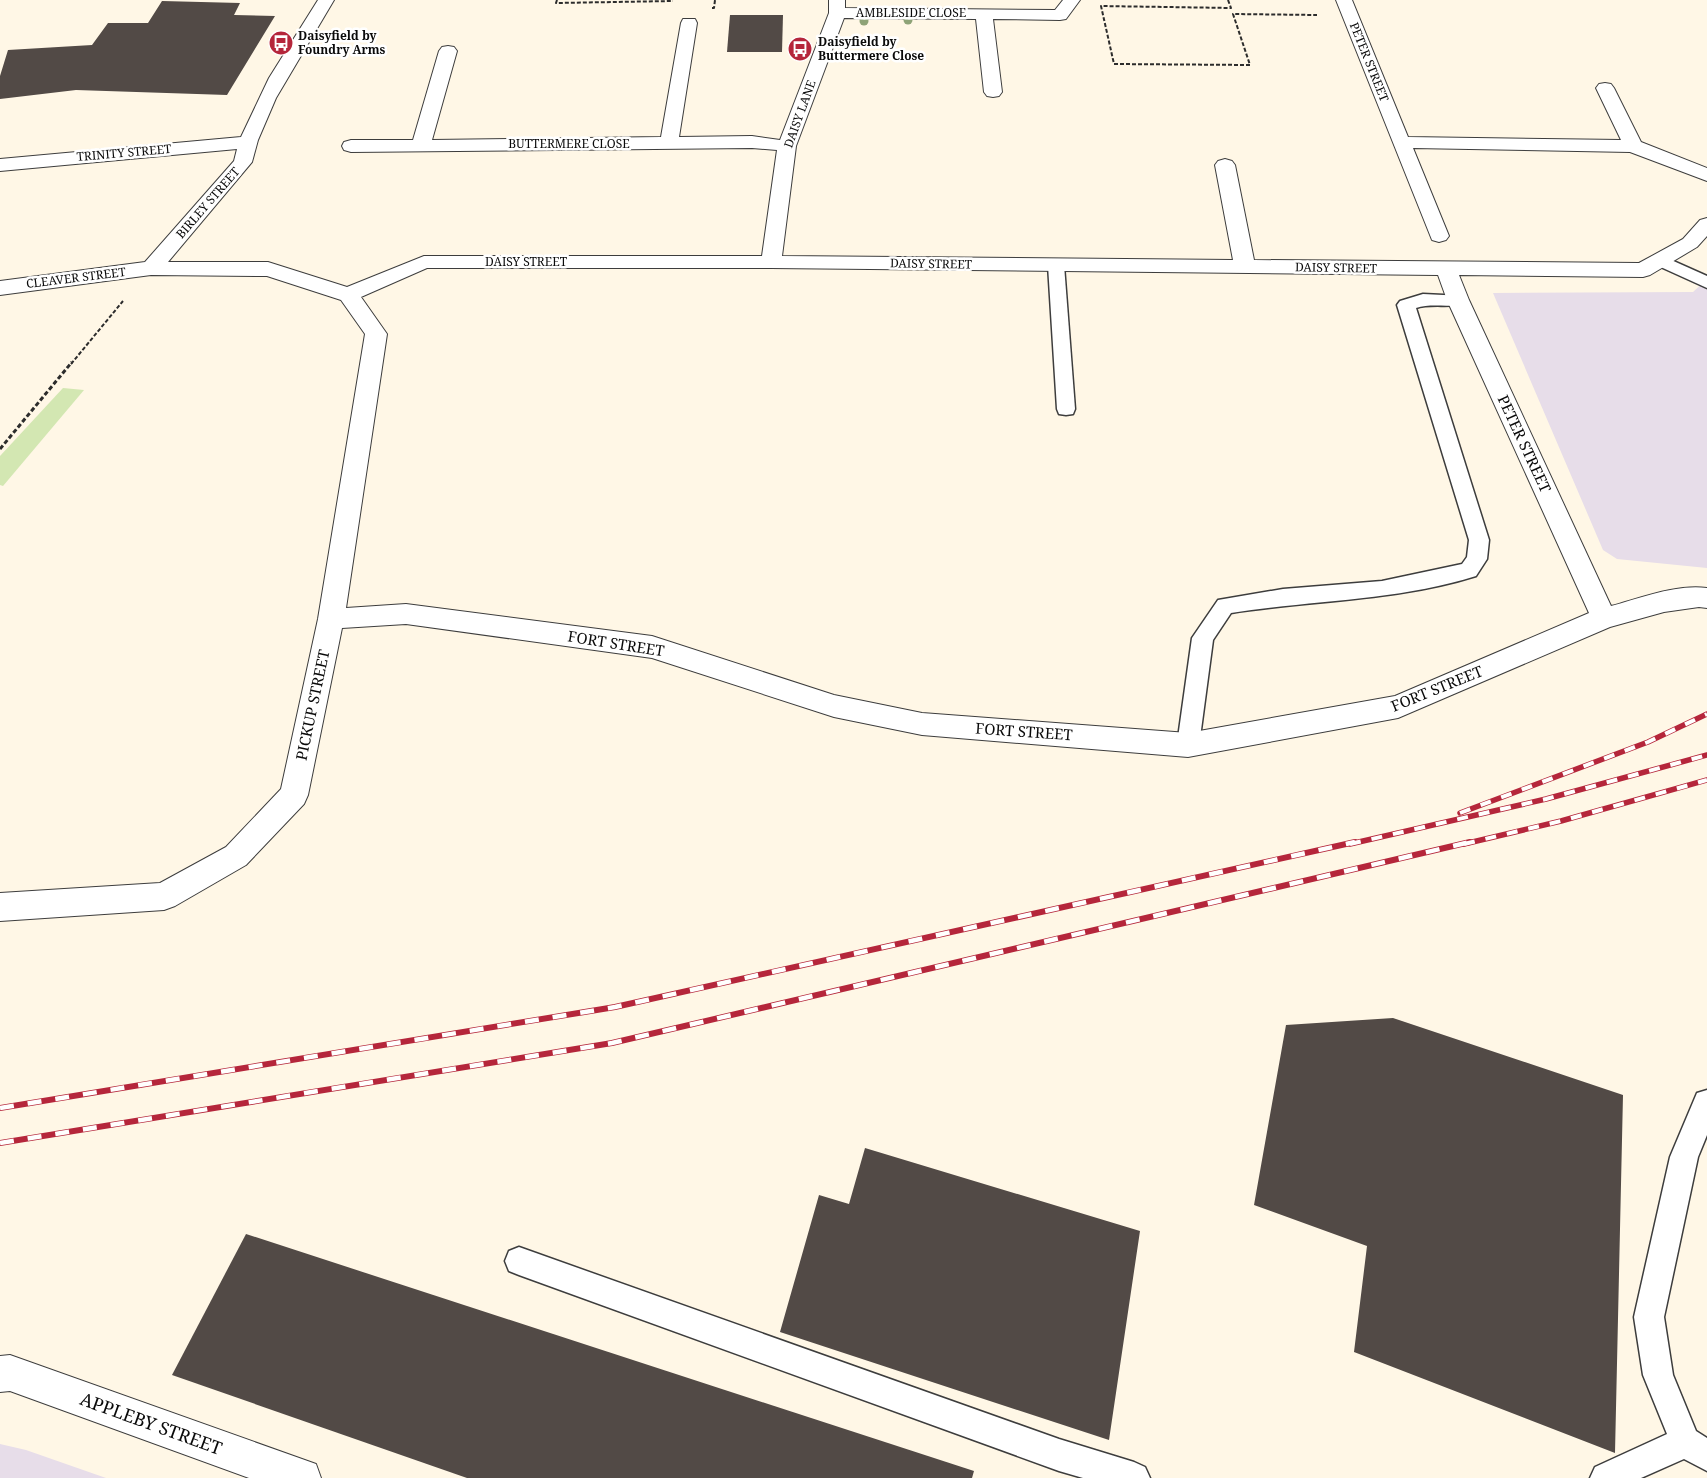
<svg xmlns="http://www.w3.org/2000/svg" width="1707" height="1478" font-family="'Noto Serif',serif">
	<rect width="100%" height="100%" fill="#fff7e6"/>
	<g fill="#e7dde9">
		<polygon points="1707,279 1707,568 1617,559 1603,550 1493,293 1693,292"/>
		<polygon points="0,1444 26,1450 106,1478 0,1478"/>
	</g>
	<polygon fill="#d3e7b2" points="63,388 84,390 3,486 0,485 0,456"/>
	<g fill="#524a46">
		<polygon points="162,1 240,3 234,15 275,16 227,95 76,90 0,99 0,76 8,50 92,45 108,23 148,23"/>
		<polygon points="730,15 783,15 782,52 727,52"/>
		<polygon points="1393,1018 1623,1095 1615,1453 1354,1352 1367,1246 1254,1205 1286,1025"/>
		<polygon points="865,1148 1140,1231 1109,1440 780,1332 819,1195 849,1204"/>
		<polygon points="246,1234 974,1471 972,1478 467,1478 172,1375"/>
	</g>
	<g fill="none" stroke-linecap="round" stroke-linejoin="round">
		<defs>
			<g id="service">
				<polygon points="1660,255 1707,276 1707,288 1654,264 1652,260 1654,256"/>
				<polygon points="1056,260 1062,261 1064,265 1075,409 1073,414 1066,415 1059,414 1057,409 1048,265 1050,261"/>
				<path d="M 1423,294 L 1464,296 L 1467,300 L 1464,304 C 1448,308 1431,303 1416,308 L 1489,540 L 1487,559 L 1476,576 C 1397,601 1313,600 1231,613 L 1213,640 L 1199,745 L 1196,752 L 1188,755 L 1180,752 L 1177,745 L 1192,638 L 1218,600 L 1283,589 L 1382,581 L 1462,564 L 1467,557 L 1469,540 L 1397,305 L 1400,301 Z"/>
				<polygon points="1707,1090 1707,1135 1698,1157 1664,1317 1673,1375 1696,1431 1707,1438 1707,1471 1684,1459 1641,1478 1590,1478 1595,1467 1667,1434 1643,1375 1634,1317 1670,1157 1697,1093"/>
				<polygon points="519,1247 1059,1439 1134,1462 1145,1467 1150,1478 1083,1478 1059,1471 519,1275 509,1271 505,1261 509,1251"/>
			</g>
			<g id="minor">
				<path d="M 318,0 L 334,0 L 276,98 L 258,140 L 252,162 L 168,262 L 268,262 L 347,287 L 424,256 L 762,256 L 777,150 L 752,148 L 351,152 L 344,150 L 342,146 L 344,142 L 351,140 L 413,140 L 439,51 L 442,47 L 448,46 L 454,47 L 457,51 L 432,140 L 661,137 L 681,23 L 683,19 L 695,19 L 697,23 L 679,137 L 752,136 L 780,140 L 829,13 L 829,0 L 845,0 L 845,8 L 1055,10 L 1063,0 L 1080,0 L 1066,19 L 1060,20 L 993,19 L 1002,92 L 999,96 L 993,97 L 987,96 L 984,92 L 976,19 L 844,18 L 796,146 L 782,256 L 1233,260 L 1215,165 L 1218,161 L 1225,159 L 1232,161 L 1235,165 L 1254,260 L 1639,263 L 1683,239 L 1700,220 L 1707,218 L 1707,236 L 1697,247 L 1650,275 L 1643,277 L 1459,275 L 1469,300 L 1611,606 C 1641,598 1676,584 1707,588 L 1707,608 L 1699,607 L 1664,612 L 1610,627 L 1398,718 L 1188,757 L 922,735 L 834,717 L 652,658 L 406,624 L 342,628 L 308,795 L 304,804 L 246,865 L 175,906 L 164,910 L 0,921 L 0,893 L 160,883 L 226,847 L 281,789 L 318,619 L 365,334 L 341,300 L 267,276 L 151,275 L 0,295 L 0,281 L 145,262 L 234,161 L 237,149 L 0,171 L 0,159 L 241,137 L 269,78 ZM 427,268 L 771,268 L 1438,275 L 1447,300 L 1589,613 L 1395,696 L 1188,733 L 922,713 L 834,695 L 652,636 L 406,604 L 346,608 L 387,334 L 361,297 Z"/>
				<polygon points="1336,0 1352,0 1408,137 1621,140 1596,88 1599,84 1605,83 1611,84 1614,88 1641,142 1707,168 1707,181 1630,152 1413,148 1449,236 1446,240 1439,242 1432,240"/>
				<polygon points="10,1355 302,1459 316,1464 321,1478 249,1478 10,1391 0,1392 0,1356"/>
			</g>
		</defs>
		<use href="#service" stroke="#3d3d3d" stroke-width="3"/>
		<use href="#minor" stroke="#3d3d3d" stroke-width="2"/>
		<g stroke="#2c2c2c" stroke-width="2" stroke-dasharray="4 2" stroke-linecap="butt">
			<polyline points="557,0 556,3 673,1"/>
			<polyline points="1228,0 1231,8 1101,6 1114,64 1250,65 1233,14 1317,15"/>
			<polyline points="712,8 714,8 715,0"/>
			<polyline points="71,364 123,301"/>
		</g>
		<polyline stroke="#2c2c2c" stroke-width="3" stroke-dasharray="4.5 2.5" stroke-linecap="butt" points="0,449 72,362"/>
		<use href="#service" fill="#fff" fill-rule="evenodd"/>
		<use href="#minor" fill="#fff" fill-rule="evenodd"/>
		<defs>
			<g id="rail-far1">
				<polyline points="1460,813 1648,742 1707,714"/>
				<polyline points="1350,844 1546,799 1707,755"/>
				<polyline points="1464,844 1561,821 1707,780"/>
			</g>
			<g id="rail">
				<polyline points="0,1108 615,1007 1355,842"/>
				<polyline points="0,1143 612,1043 1470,842"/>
			</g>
		</defs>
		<use href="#rail-far1" stroke="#b5263b" stroke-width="5.5"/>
		<use href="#rail" stroke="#b5263b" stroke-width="6"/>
		<use href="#rail-far1" stroke="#fff" stroke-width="4" stroke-dasharray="11" stroke-linecap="butt"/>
		<use href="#rail" stroke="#fff" stroke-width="4.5" stroke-dasharray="14" stroke-linecap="butt"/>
	</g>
	<g fill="#8ea377">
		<circle cx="908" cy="20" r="4.5"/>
		<circle cx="864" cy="21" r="4.5"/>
	</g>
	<defs>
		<symbol id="bus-disc" viewBox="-11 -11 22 22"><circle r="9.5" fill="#b5263b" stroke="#fff"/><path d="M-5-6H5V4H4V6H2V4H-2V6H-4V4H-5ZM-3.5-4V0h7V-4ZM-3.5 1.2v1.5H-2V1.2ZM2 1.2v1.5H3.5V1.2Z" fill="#fff"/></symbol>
	</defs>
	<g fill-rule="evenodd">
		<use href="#bus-disc" x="267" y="29" width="28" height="28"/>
		<use href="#bus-disc" x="786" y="35" width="28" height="28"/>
	</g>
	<g text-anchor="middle" stroke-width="5" stroke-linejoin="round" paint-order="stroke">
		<g font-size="12" fill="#0a0a0a" stroke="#fff">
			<text x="911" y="17">AMBLESIDE CLOSE</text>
			<text transform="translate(1369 62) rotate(68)" y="4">PETER STREET</text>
			<text transform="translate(800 114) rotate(-70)" y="4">DAISY LANE</text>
			<text x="569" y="148">BUTTERMERE CLOSE</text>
			<text transform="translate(124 153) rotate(-5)" y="4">TRINITY STREET</text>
			<text transform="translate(208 203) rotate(-49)" y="4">BIRLEY STREET</text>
			<text x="526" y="266">DAISY STREET</text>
			<text transform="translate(931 264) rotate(1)" y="4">DAISY STREET</text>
			<text transform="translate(1336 268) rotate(1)" y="4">DAISY STREET</text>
			<text transform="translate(76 278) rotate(-7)" y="4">CLEAVER STREET</text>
		</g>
		<g font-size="12" font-weight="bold" fill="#0a0a0a" stroke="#fff" text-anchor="start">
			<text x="298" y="40">Daisyfield by<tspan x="298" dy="14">Foundry Arms</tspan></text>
			<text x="818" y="46">Daisyfield by<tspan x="818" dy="14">Buttermere Close</tspan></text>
		</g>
		<g font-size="15" fill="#0a0a0a" stroke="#fff">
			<text transform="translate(1524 444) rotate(65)" y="5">PETER STREET</text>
			<text transform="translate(616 644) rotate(9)" y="5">FORT STREET</text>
			<text transform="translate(1437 689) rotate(-22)" y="5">FORT STREET</text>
			<text transform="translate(313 705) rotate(-78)" y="5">PICKUP STREET</text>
			<text transform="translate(1024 732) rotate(4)" y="5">FORT STREET</text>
		</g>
		<g font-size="18" fill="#0a0a0a" stroke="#fff">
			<text transform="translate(151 1424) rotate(20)" y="6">APPLEBY STREET</text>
		</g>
	</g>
</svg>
